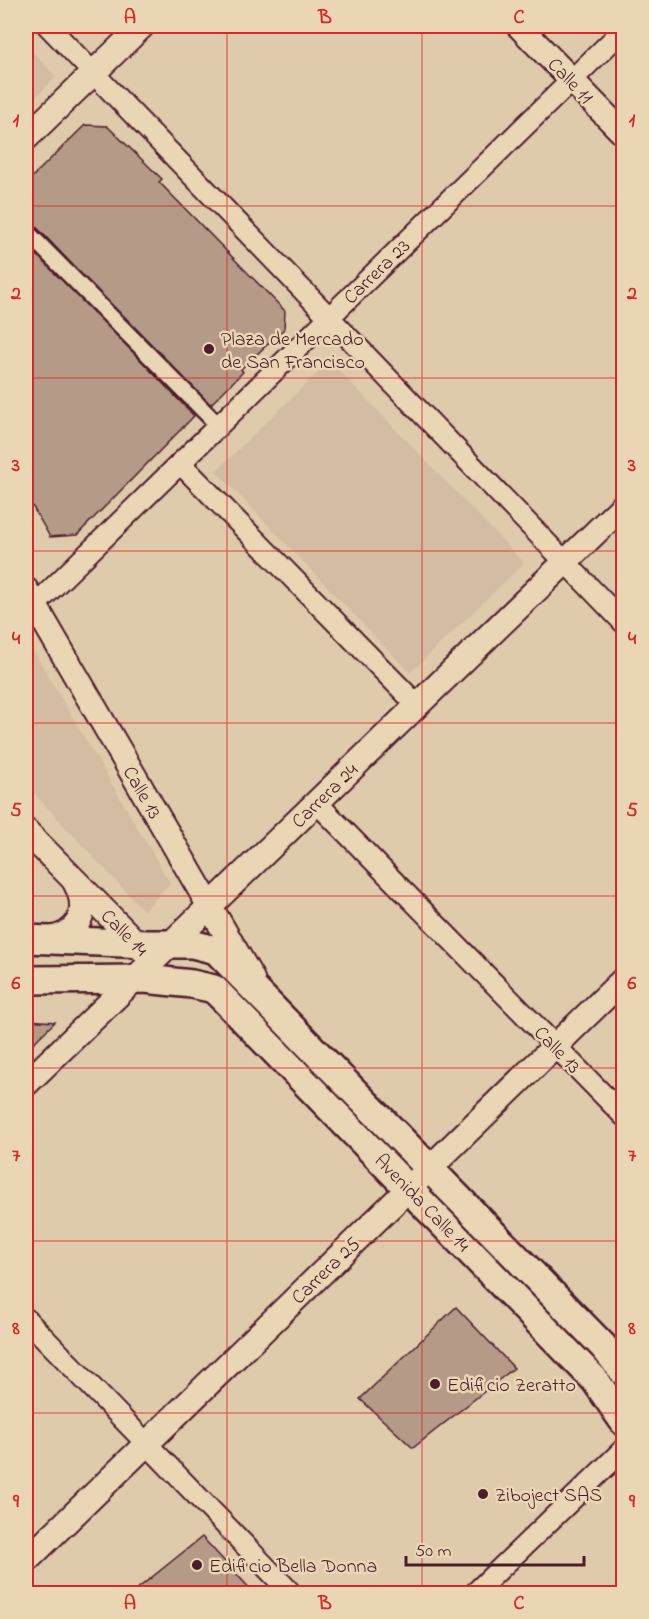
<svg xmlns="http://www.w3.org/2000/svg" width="649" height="1619" font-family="'Indie Flower',sans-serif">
	<rect width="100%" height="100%" fill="#e0caac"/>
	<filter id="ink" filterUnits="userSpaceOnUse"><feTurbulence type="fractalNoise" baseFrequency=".0167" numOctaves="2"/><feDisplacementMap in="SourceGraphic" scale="12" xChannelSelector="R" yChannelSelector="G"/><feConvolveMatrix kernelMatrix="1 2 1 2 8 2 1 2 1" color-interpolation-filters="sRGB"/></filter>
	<g filter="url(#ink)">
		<g fill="#d3bca1">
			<polygon points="26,44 56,77 26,107"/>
			<polygon points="26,216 106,300 94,313 26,243"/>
			<polygon points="124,316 210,405 194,416 111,329"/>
			<polygon points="330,361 524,563 410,673 216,471"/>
			<polygon points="33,650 170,883 144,911 26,785 26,656"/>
		</g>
		<g fill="#b69a88" stroke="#4a1f2b" stroke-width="1.5">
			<polygon points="85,125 107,126 162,179 159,182 285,311 284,329 241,369 243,372 210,405 124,316 111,329 194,416 77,535 50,537 26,495 26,243 94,313 106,300 26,216 26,183"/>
			<polygon points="26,1020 55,1022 26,1050"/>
			<polygon points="456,1307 514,1368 413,1448 360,1399"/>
			<polygon points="202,1537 255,1594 131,1594"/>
		</g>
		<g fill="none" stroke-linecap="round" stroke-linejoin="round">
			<defs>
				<polyline id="pedestrian" points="26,231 218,425"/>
				<g id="minor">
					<polyline points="48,26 624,623"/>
					<polyline points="180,463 417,705"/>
					<polyline points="26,614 624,29"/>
					<polyline points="316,802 624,1116"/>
					<polyline points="26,1319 292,1594"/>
					<polyline points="474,1594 624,1449"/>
				</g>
				<g id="tertiary">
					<polyline points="519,26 624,134"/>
					<polyline points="26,138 142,26"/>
					<polyline points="26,590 252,979"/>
					<polyline points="26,831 146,953"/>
					<path d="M 50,939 C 81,933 90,909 75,882"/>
					<polyline points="26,1084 624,505"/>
					<polyline points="26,1561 624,979"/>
				</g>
				<g id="secondary">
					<polyline points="26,939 147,944 192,944 216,950 603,1346 624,1372"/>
					<polyline points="26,980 145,979 192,984 214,989 595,1380 624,1422"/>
				</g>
			</defs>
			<use href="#pedestrian" stroke="#4a1f2b" stroke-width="20"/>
			<use href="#minor" stroke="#4a1f2b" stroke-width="24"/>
			<use href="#tertiary" stroke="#4a1f2b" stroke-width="28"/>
			<use href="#secondary" stroke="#4a1f2b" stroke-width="32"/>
			<use href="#pedestrian" stroke="#ead5b4" stroke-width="15"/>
			<use href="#minor" stroke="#ead5b4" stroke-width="20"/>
			<use href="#tertiary" stroke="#ead5b4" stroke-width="24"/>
			<use href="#secondary" stroke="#ead5b4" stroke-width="27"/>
		</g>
	</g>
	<path fill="none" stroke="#d62828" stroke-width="1.5" stroke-opacity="0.55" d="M 227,26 L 227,1594M 422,26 L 422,1594M 26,206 L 624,206M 26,378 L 624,378M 26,551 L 624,551M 26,723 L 624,723M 26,896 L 624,896M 26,1068 L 624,1068M 26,1241 L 624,1241M 26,1413 L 624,1413"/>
	<g fill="#4a1f2b" stroke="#ead5b4" stroke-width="2">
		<circle cx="209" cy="349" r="6"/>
		<circle cx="435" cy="1384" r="6"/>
		<circle cx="483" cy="1494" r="6"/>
		<circle cx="197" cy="1565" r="6"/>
	</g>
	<g text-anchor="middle" stroke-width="5" stroke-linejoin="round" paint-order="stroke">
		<g font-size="20" fill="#4a1f2b" stroke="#ead5b4">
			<text transform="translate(571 80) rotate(46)" y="7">Calle 11</text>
			<text transform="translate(376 271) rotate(-44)" y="7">Carrera 23</text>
			<text transform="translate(143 792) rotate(60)" y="7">Calle 13</text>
			<text transform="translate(324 795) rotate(-44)" y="7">Carrera 24</text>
			<text transform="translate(125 932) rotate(45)" y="7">Calle 14</text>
			<text transform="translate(558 1049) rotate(46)" y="7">Calle 13</text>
			<text transform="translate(423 1202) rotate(46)" y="7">Avenida Calle 14</text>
			<text transform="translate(325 1270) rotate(-44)" y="7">Carrera 25</text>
		</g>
		<g font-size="20" fill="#4a1f2b" stroke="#ead5b4" text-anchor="start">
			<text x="221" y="345">Plaza de Mercado<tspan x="221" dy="23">de San Francisco</tspan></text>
			<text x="447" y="1391">Edificio Zeratto</text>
			<text x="495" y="1501">Ziboject SAS</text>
			<text x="209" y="1572">Edificio Bella Donna</text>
		</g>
	</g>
	<rect width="649" height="1619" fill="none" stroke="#ead5b4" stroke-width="66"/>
	<path d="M406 1556v9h178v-9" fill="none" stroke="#4a1f2b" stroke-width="3"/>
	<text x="415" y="1556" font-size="18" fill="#4a1f2b" stroke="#ead5b4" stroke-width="4.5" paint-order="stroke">50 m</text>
	<rect x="33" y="33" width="583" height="1553" fill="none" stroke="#d62828" stroke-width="2"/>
	<g font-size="20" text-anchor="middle" font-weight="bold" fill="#d62828">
		<text x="130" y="23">A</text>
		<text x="325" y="23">B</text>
		<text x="519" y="23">C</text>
		<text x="16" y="126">1</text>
		<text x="632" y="126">1</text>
		<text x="16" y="299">2</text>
		<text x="632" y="299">2</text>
		<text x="16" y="471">3</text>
		<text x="632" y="471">3</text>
		<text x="16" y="644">4</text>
		<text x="632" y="644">4</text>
		<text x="16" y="816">5</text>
		<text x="632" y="816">5</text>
		<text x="16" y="989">6</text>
		<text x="632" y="989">6</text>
		<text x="16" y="1161">7</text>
		<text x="632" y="1161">7</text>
		<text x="16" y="1334">8</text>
		<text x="632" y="1334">8</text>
		<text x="16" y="1507">9</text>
		<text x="632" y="1507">9</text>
		<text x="130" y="1609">A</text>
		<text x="325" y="1609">B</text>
		<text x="519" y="1609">C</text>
	</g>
</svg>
